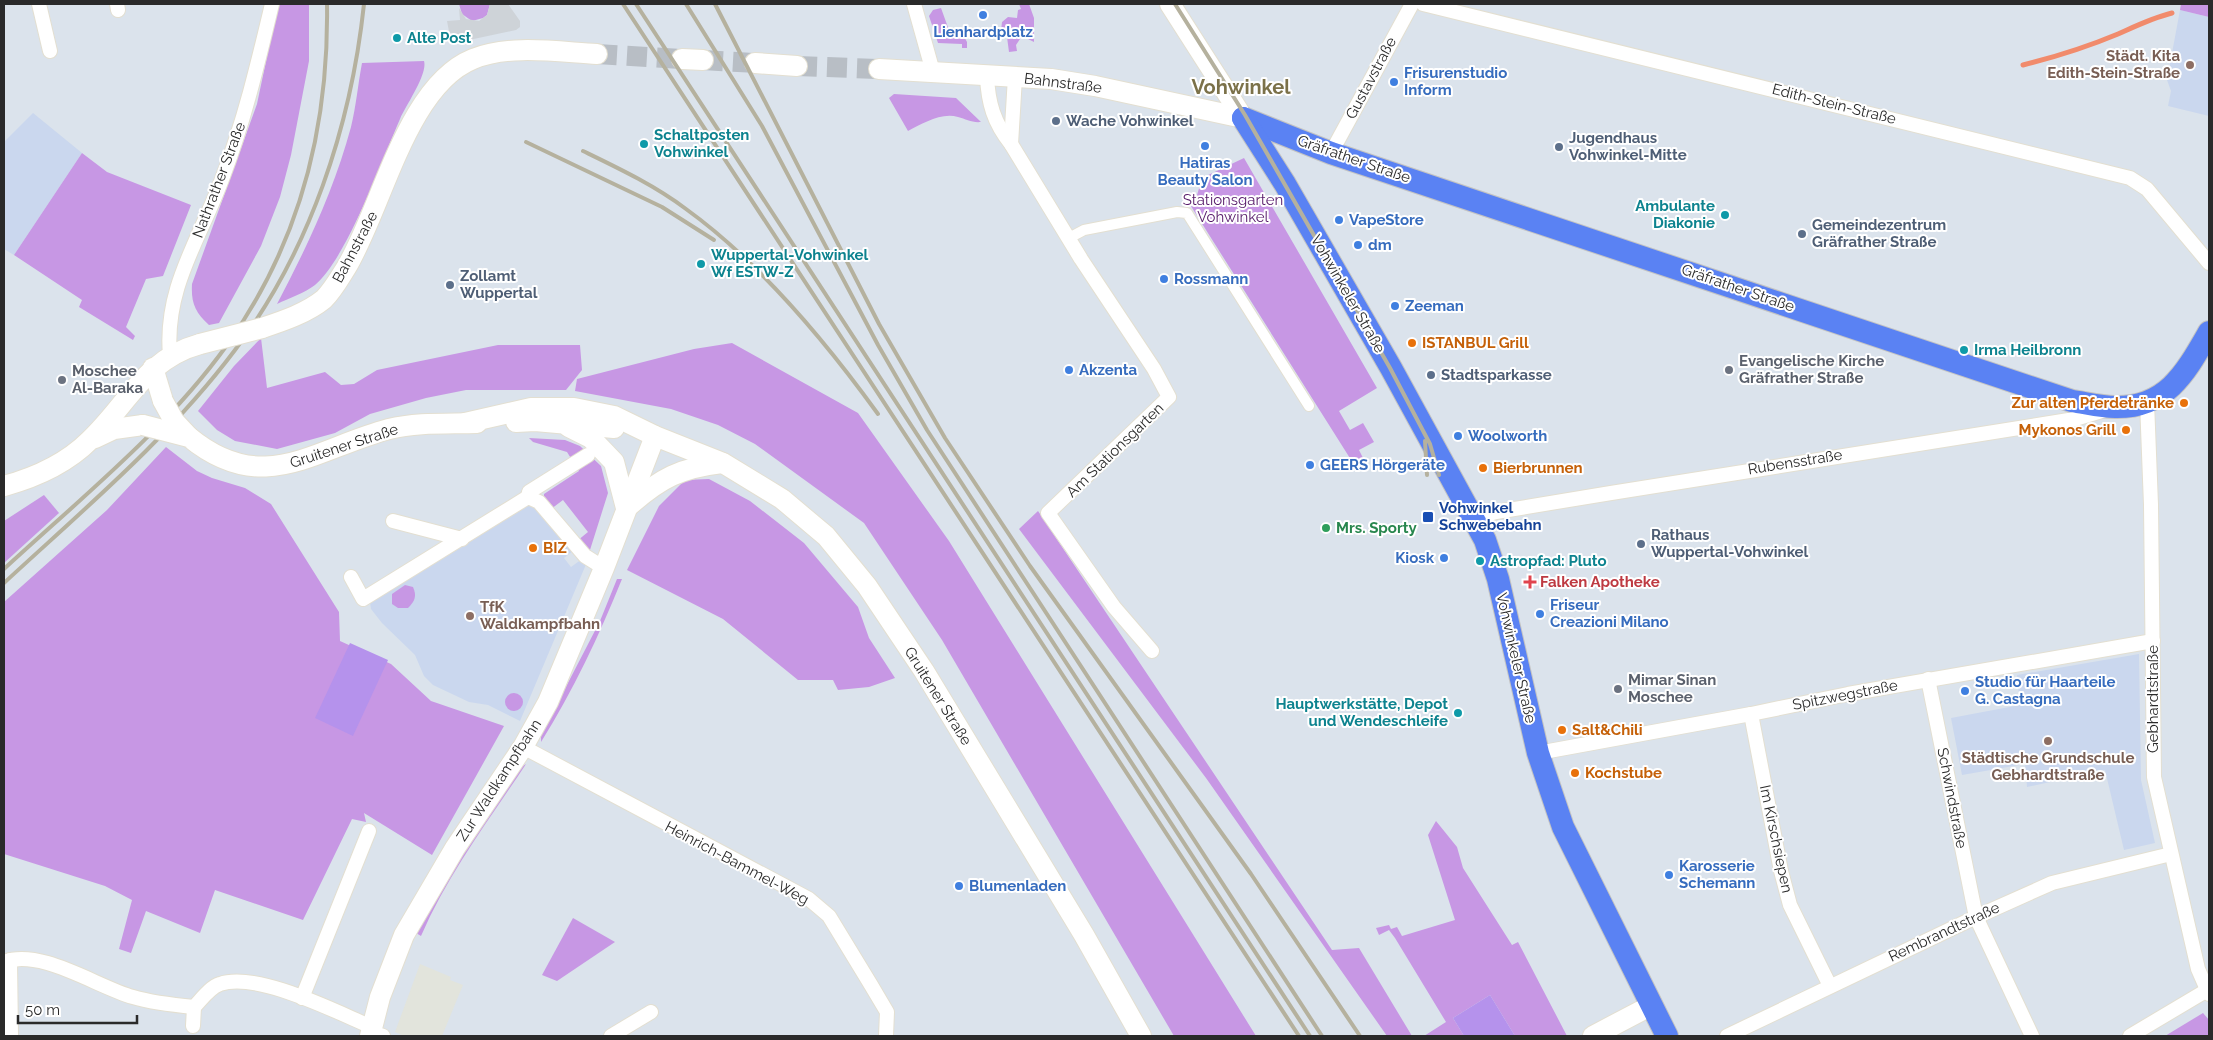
<svg xmlns="http://www.w3.org/2000/svg" width="2213" height="1040" font-family="Raleway,sans-serif">
	<rect width="100%" height="100%" fill="#dbe3ec"/>
	<polygon fill="#e2e4dc" points="420,964 451,977 450,980 463,985 442,1036 404,1036 395,1032"/>
	<g fill="#cad7ee">
		<polygon points="2180,10 2209,17 2209,116 2168,106 2171,91 2167,80"/>
		<polygon points="33,113 82,153 14,255 4,249 4,142"/>
		<polygon points="525,505 535,507 574,550 564,558 571,567 582,559 587,562 520,721 488,705 469,702 433,685 424,676 415,655 382,623 371,609 370,602"/>
		<polygon points="2139,654 2141,780 2155,843 2124,850 2105,770 2027,787 2025,764 1962,775 1951,718 2020,705 2017,675"/>
	</g>
	<g fill="#c797e4">
		<path d="M 278,4 L 309,4 L 309,61 L 291,155 L 280,197 L 261,246 L 219,323 L 209,325 C 195,312 191,303 192,284 L 257,104 Z"/>
		<polygon points="459,4 490,4 487,15 483,18 472,21 462,14"/>
		<polygon points="1019,4 1029,4 1034,18 1034,42 1022,36 1016,45 1017,51 1009,52 1007,37 1001,31 1002,22 1008,17 1017,18 1018,10 1021,9"/>
		<polygon points="2181,4 2209,4 2209,17 2180,10"/>
		<polygon points="941,8 950,33 962,33 967,42 967,48 962,48 962,44 938,43 929,16 933,10"/>
		<path d="M 424,61 C 428,74 406,105 400,119 C 382,160 347,258 315,285 C 305,293 289,298 277,304 C 307,247 334,190 351,127 C 356,107 358,84 362,63 Z"/>
		<path d="M 894,94 L 956,98 L 981,122 C 972,123 966,119 958,117 C 941,112 922,124 908,131 L 889,98 Z"/>
		<polygon points="82,153 107,172 191,205 163,276 146,279 126,327 135,336 133,340 79,307 82,300 14,255"/>
		<polygon points="1244,158 1377,388 1339,411 1350,430 1363,423 1374,442 1359,450 1363,458 1353,463 1189,203 1195,202 1202,178"/>
		<polygon points="261,338 267,388 325,372 341,385 354,384 377,370 498,345 580,345 582,370 566,390 466,390 426,398 370,414 335,433 277,449 235,441 217,430 198,411 234,366"/>
		<polygon points="732,343 858,413 949,541 1256,1036 1174,1036 942,640 864,523 755,444 718,425 671,409 575,391 577,379 694,349"/>
		<polygon points="529,438 565,440 580,446 601,466 608,493 590,550 586,550 577,541 588,532 563,500 551,509 544,500 544,494 579,471 567,452 533,442"/>
		<polygon points="166,447 197,471 212,478 245,488 271,504 339,612 340,641 391,664 431,701 504,726 432,855 364,813 366,822 352,819 303,920 215,890 200,933 146,911 131,953 119,949 132,900 105,886 4,854 4,602 107,510"/>
		<polygon points="709,479 750,501 804,543 858,607 869,638 895,678 869,687 838,690 833,680 798,680 723,619 627,570 659,506 685,480"/>
		<polygon points="44,495 59,513 4,563 4,521"/>
		<polygon points="1038,511 1332,950 1359,948 1412,1036 1387,1036 1206,778 1019,529"/>
		<path d="M 617,579 L 622,579 C 599,636 573,691 541,742 L 541,735 L 600,621 Z"/>
		<path d="M 405,585 L 413,587 C 417,596 415,601 408,608 L 398,608 L 392,604 L 392,594 Z"/>
		<circle cx="514" cy="702" r="9"/>
		<path d="M 526,764 C 489,820 448,874 421,936 L 416,933 L 425,910 L 518,769 Z"/>
		<polygon points="1436,821 1457,847 1463,868 1512,945 1518,942 1567,1036 1515,1036 1490,995 1453,1018 1464,1036 1424,1036 1446,1022 1395,938 1389,930 1379,935 1376,928 1389,925 1391,929 1397,927 1402,936 1455,920 1428,835"/>
		<polygon points="573,918 615,942 557,981 542,975"/>
		<polygon points="2203,1013 2209,1020 2209,1036 2165,1036"/>
	</g>
	<g fill="#b592ec">
		<polygon points="350,643 388,660 353,736 315,718"/>
		<polygon points="1490,995 1515,1036 1464,1036 1453,1018"/>
	</g>
	<polygon fill="#ced3d8" points="490,4 508,4 520,21 520,27 516,30 455,43 451,42 447,21 460,20 459,8 466,19 479,21 487,15"/>
	<g fill="none" stroke-linecap="round" stroke-linejoin="round">
		<path stroke="#f18b6c" stroke-width="5" d="M 2023,65 C 2055,57 2087,47 2118,34 C 2136,26 2152,18 2172,13"/>
		<g stroke="#b8bec5" stroke-width="20" stroke-dasharray="20 10" stroke-linecap="butt">
			<polyline points="597,54 682,59"/>
			<polyline points="703,60 755,63"/>
			<polyline points="797,66 879,69"/>
		</g>
		<defs>
			<polyline id="pedestrian" points="1069,238 1084,230 1177,212 1187,213 1309,406"/>
			<g id="minor">
				<polyline points="39,4 50,51"/>
				<polyline points="117,4 118,10"/>
				<polyline points="914,4 933,72"/>
				<polyline points="1423,4 2130,178 2147,189 2209,263"/>
				<path d="M 987,76 C 988,103 994,123 1011,144 L 1081,259 L 1154,369 L 1169,397 L 1048,513 L 1114,607 L 1152,651"/>
				<polyline points="1011,144 1015,77"/>
				<polyline points="1331,153 1412,4"/>
				<path d="M 170,355 C 164,288 200,239 222,179 C 244,122 258,63 272,4"/>
				<polyline points="2147,402 2151,505 2154,777 2198,969 2209,994"/>
				<polyline points="528,497 529,492 588,455"/>
				<polyline points="1475,518 1496,512 1611,493 2075,419 2105,410"/>
				<polyline points="393,521 462,539"/>
				<polyline points="351,577 363,599 528,497 539,502 585,556 604,568"/>
				<polyline points="1928,679 1976,917 2032,1036"/>
				<polyline points="1751,714 1781,871 1790,905 1830,986"/>
				<polyline points="523,747 809,899 829,916 871,985 887,1012 886,1036"/>
				<polyline points="1538,753 1751,714 1848,694 2153,641"/>
				<polyline points="10,960 11,1036"/>
				<path d="M 4,962 C 41,948 97,987 133,997 C 153,1003 173,1005 194,1007 C 201,1000 210,987 220,984 C 257,971 336,1012 372,1027"/>
				<polyline points="302,998 369,831"/>
				<polyline points="193,1026 194,1007"/>
				<polyline points="371,1032 383,1036"/>
				<polyline points="611,1036 651,1012"/>
				<polyline points="1727,1036 1976,917 2052,883 2171,854"/>
				<polyline points="2130,1036 2209,989"/>
			</g>
			<g id="secondary">
				<polyline points="1170,4 1243,118"/>
				<polyline points="682,59 703,60"/>
				<polyline points="755,63 797,66"/>
				<polyline points="879,69 1051,79 1095,86 1243,118"/>
				<path d="M 262,328 C 283,321 307,313 324,299 C 333,290 339,279 346,268 C 382,209 406,86 473,59 C 510,44 558,52 597,54"/>
				<polyline points="153,368 163,401"/>
				<polyline points="516,422 535,421 614,428"/>
				<polyline points="465,423 531,408 574,408 614,416 655,436 723,463 782,499 826,536 867,586 924,671 1084,935 1141,1036"/>
				<polyline points="569,427 591,438 614,462 626,508"/>
				<path d="M 189,437 C 263,498 314,449 389,429 C 418,422 448,424 477,423"/>
				<polyline points="95,438 114,429 143,425"/>
				<path d="M 4,486 C 37,477 66,464 90,440 C 128,404 145,359 200,344"/>
				<path d="M 630,505 C 661,478 680,468 722,463"/>
				<polyline points="370,1036 380,997 404,935 455,848 523,747 548,702 604,568 655,436"/>
				<polyline points="1593,1036 1652,1005"/>
			</g>
			<g id="primary">
				<path d="M 1243,118 L 1331,153 L 2072,401 C 2086,403 2101,407 2115,407 C 2167,408 2186,372 2209,332"/>
				<polyline points="1243,118 1285,184 1391,368 1485,540 1498,579 1538,753 1563,827 1667,1036"/>
			</g>
		</defs>
		<use href="#pedestrian" stroke="#e3dfd1" stroke-width="12"/>
		<use href="#minor" stroke="#e3dfd1" stroke-width="16"/>
		<use href="#secondary" stroke="#e3dfd1" stroke-width="22"/>
		<use href="#primary" stroke="#c3c3c3" stroke-width="24"/>
		<use href="#pedestrian" stroke="#fff" stroke-width="10"/>
		<use href="#minor" stroke="#fff" stroke-width="14"/>
		<use href="#secondary" stroke="#fff" stroke-width="20"/>
		<use href="#primary" stroke="#5a82f3" stroke-width="22"/>
		<g stroke="#b5b19e" stroke-width="4">
			<polyline points="623,4 1299,1036"/>
			<polyline points="636,4 1310,1036"/>
			<polyline points="686,4 762,126 878,345 927,430 1322,1036"/>
			<polyline points="715,4 879,324 945,438 1030,566 1251,874 1360,1036"/>
			<polyline points="1175,4 1245,115 1390,368 1430,444 1439,475"/>
			<polyline points="526,142 662,207 714,240"/>
			<path d="M 583,151 C 618,168 654,185 686,209 C 758,261 826,342 878,414"/>
			<polyline points="1425,441 1427,475"/>
			<path d="M 4,569 C 80,499 167,429 227,345 C 300,243 329,128 327,4"/>
			<path d="M 4,583 C 84,509 169,438 235,350 C 310,251 351,126 364,4"/>
		</g>
		<defs>
			<g id="secondary-bridge">
				<polyline points="200,344 262,328"/>
				<polyline points="163,401 174,421 189,437"/>
				<polyline points="143,425 189,437"/>
			</g>
		</defs>
		<use href="#secondary-bridge" stroke="#e3dfd1" stroke-width="22" stroke-linecap="butt"/>
		<use href="#secondary-bridge" stroke="#fff" stroke-width="20"/>
	</g>
	<g fill="#3f7fe0" stroke="#fff" stroke-width="2">
		<circle cx="983" cy="15" r="5"/>
		<circle cx="1394" cy="82" r="5"/>
		<circle cx="1205" cy="146" r="5"/>
		<circle cx="1339" cy="220" r="5"/>
		<circle cx="1358" cy="245" r="5"/>
		<circle cx="1164" cy="279" r="5"/>
		<circle cx="1395" cy="306" r="5"/>
		<circle cx="1069" cy="370" r="5"/>
		<circle cx="1458" cy="436" r="5"/>
		<circle cx="1310" cy="465" r="5"/>
		<circle cx="1444" cy="558" r="5"/>
		<circle cx="1540" cy="614" r="5"/>
		<circle cx="1965" cy="691" r="5"/>
		<circle cx="1669" cy="875" r="5"/>
		<circle cx="959" cy="886" r="5"/>
	</g>
	<g fill="#0f9aa8" stroke="#fff" stroke-width="2">
		<circle cx="397" cy="38" r="5"/>
		<circle cx="644" cy="144" r="5"/>
		<circle cx="1725" cy="215" r="5"/>
		<circle cx="701" cy="264" r="5"/>
		<circle cx="1964" cy="350" r="5"/>
		<circle cx="1480" cy="561" r="5"/>
		<circle cx="1458" cy="713" r="5"/>
	</g>
	<g fill="#8d6e63" stroke="#fff" stroke-width="2">
		<circle cx="2190" cy="65" r="5"/>
		<circle cx="470" cy="616" r="5"/>
		<circle cx="2048" cy="741" r="5"/>
	</g>
	<g fill="#5c6f8a" stroke="#fff" stroke-width="2">
		<circle cx="1056" cy="121" r="5"/>
		<circle cx="1559" cy="147" r="5"/>
		<circle cx="1802" cy="234" r="5"/>
		<circle cx="450" cy="285" r="5"/>
		<circle cx="1431" cy="375" r="5"/>
		<circle cx="1641" cy="544" r="5"/>
	</g>
	<g fill="#e8710a" stroke="#fff" stroke-width="2">
		<circle cx="1412" cy="343" r="5"/>
		<circle cx="2184" cy="403" r="5"/>
		<circle cx="2126" cy="430" r="5"/>
		<circle cx="1483" cy="468" r="5"/>
		<circle cx="533" cy="548" r="5"/>
		<circle cx="1562" cy="730" r="5"/>
		<circle cx="1575" cy="773" r="5"/>
	</g>
	<g fill="#6b7280" stroke="#fff" stroke-width="2">
		<circle cx="1729" cy="370" r="5"/>
		<circle cx="62" cy="380" r="5"/>
		<circle cx="1618" cy="689" r="5"/>
	</g>
	<rect fill="#1a4fb4" stroke="#fff" stroke-width="2" x="1422" y="511" width="12" height="12" rx="2.5"/>
	<circle fill="#2e9e5b" stroke="#fff" stroke-width="2" cx="1326" cy="528" r="5"/>
	<path fill="#e0444e" stroke="#fff" stroke-width="2" d="M1527.5 574.5h5v5h5v5h-5v5h-5v-5h-5v-5h5z"/>
	<g text-anchor="middle" stroke-width="4" stroke-linejoin="round" paint-order="stroke">
		<g font-size="15" font-weight="bold" fill="#366cbe" stroke="#fff" text-anchor="start">
			<text x="983" y="37" text-anchor="middle">Lienhardplatz</text>
			<text x="1404" y="78">Frisurenstudio<tspan x="1404" dy="17">Inform</tspan></text>
			<text x="1205" y="168" text-anchor="middle">Hatiras<tspan x="1205" dy="17">Beauty Salon</tspan></text>
			<text x="1349" y="225">VapeStore</text>
			<text x="1368" y="250">dm</text>
			<text x="1174" y="284">Rossmann</text>
			<text x="1405" y="311">Zeeman</text>
			<text x="1079" y="375">Akzenta</text>
			<text x="1468" y="441">Woolworth</text>
			<text x="1320" y="470">GEERS Hörgeräte</text>
			<text x="1434" y="563" text-anchor="end">Kiosk</text>
			<text x="1550" y="610">Friseur<tspan x="1550" dy="17">Creazioni Milano</tspan></text>
			<text x="1975" y="687">Studio für Haarteile<tspan x="1975" dy="17">G. Castagna</tspan></text>
			<text x="1679" y="871">Karosserie<tspan x="1679" dy="17">Schemann</tspan></text>
			<text x="969" y="891">Blumenladen</text>
		</g>
		<g font-size="15" font-weight="bold" fill="#0d838f" stroke="#fff" text-anchor="start">
			<text x="407" y="43">Alte Post</text>
			<text x="654" y="140">Schaltposten<tspan x="654" dy="17">Vohwinkel</tspan></text>
			<text x="1715" y="211" text-anchor="end">Ambulante<tspan x="1715" dy="17">Diakonie</tspan></text>
			<text x="711" y="260">Wuppertal-Vohwinkel<tspan x="711" dy="17">Wf ESTW-Z</tspan></text>
			<text x="1974" y="355">Irma Heilbronn</text>
			<text x="1490" y="566">Astropfad: Pluto</text>
			<text x="1448" y="709" text-anchor="end">Hauptwerkstätte, Depot<tspan x="1448" dy="17">und Wendeschleife</tspan></text>
		</g>
		<g font-size="15" font-weight="bold" fill="#785e54" stroke="#fff" text-anchor="end">
			<text x="2180" y="61">Städt. Kita<tspan x="2180" dy="17">Edith-Stein-Straße</tspan></text>
			<text x="480" y="612" text-anchor="start">TfK<tspan x="480" dy="17">Waldkampfbahn</tspan></text>
			<text x="2048" y="763" text-anchor="middle">Städtische Grundschule<tspan x="2048" dy="17">Gebhardtstraße</tspan></text>
		</g>
		<g font-size="15" fill="#2a2a2a" stroke="#fff">
			<text transform="translate(1371 78) rotate(-62)" y="5">Gustavstraße</text>
			<text transform="translate(1063 83) rotate(7)" y="5">Bahnstraße</text>
			<text transform="translate(1834 104) rotate(14)" y="5">Edith-Stein-Straße</text>
			<text transform="translate(1354 159) rotate(19)" y="5">Gräfrather Straße</text>
			<text transform="translate(219 180) rotate(-69)" y="5">Nathrather Straße</text>
			<text transform="translate(355 247) rotate(-62)" y="5">Bahnstraße</text>
			<text transform="translate(1738 288) rotate(19)" y="5">Gräfrather Straße</text>
			<text transform="translate(1348 294) rotate(60)" y="5">Vohwinkeler Straße</text>
			<text transform="translate(344 446) rotate(-18)" y="5">Gruitener Straße</text>
			<text transform="translate(1115 450) rotate(-44)" y="5">Am Stationsgarten</text>
			<text transform="translate(1795 462) rotate(-9)" y="5">Rubensstraße</text>
			<text transform="translate(1516 658) rotate(77)" y="5">Vohwinkeler Straße</text>
			<text transform="translate(1845 695) rotate(-11)" y="5">Spitzwegstraße</text>
			<text transform="translate(938 696) rotate(58)" y="5">Gruitener Straße</text>
			<text transform="translate(2153 699) rotate(-90)" y="5">Gebhardtstraße</text>
			<text transform="translate(499 780) rotate(-57)" y="5">Zur Waldkampfbahn</text>
			<text transform="translate(1952 798) rotate(79)" y="5">Schwindstraße</text>
			<text transform="translate(1776 839) rotate(78)" y="5">Im Kirschsiepen</text>
			<text transform="translate(737 863) rotate(28)" y="5">Heinrich-Bammel-Weg</text>
			<text transform="translate(1944 932) rotate(-25)" y="5">Rembrandtstraße</text>
		</g>
		<g font-size="15" font-weight="bold" fill="#4e5e75" stroke="#fff" text-anchor="start">
			<text x="1066" y="126">Wache Vohwinkel</text>
			<text x="1569" y="143">Jugendhaus<tspan x="1569" dy="17">Vohwinkel-Mitte</tspan></text>
			<text x="1812" y="230">Gemeindezentrum<tspan x="1812" dy="17">Gräfrather Straße</tspan></text>
			<text x="460" y="281">Zollamt<tspan x="460" dy="17">Wuppertal</tspan></text>
			<text x="1441" y="380">Stadtsparkasse</text>
			<text x="1651" y="540">Rathaus<tspan x="1651" dy="17">Wuppertal-Vohwinkel</tspan></text>
		</g>
		<g font-size="15" fill="#551868" stroke="#fff">
			<text x="1233" y="205">Stationsgarten<tspan x="1233" dy="17">Vohwinkel</tspan></text>
		</g>
		<g font-size="15" font-weight="bold" fill="#c56008" stroke="#fff" text-anchor="start">
			<text x="1422" y="348">ISTANBUL Grill</text>
			<text x="2174" y="408" text-anchor="end">Zur alten Pferdetränke</text>
			<text x="2116" y="435" text-anchor="end">Mykonos Grill</text>
			<text x="1493" y="473">Bierbrunnen</text>
			<text x="543" y="553">BIZ</text>
			<text x="1572" y="735">Salt&amp;Chili</text>
			<text x="1585" y="778">Kochstube</text>
		</g>
		<g font-size="15" font-weight="bold" fill="#5b616d" stroke="#fff" text-anchor="start">
			<text x="1739" y="366">Evangelische Kirche<tspan x="1739" dy="17">Gräfrather Straße</tspan></text>
			<text x="72" y="376">Moschee<tspan x="72" dy="17">Al-Baraka</tspan></text>
			<text x="1628" y="685">Mimar Sinan<tspan x="1628" dy="17">Moschee</tspan></text>
		</g>
		<g font-size="15" font-weight="bold" fill="#164399" stroke="#fff" text-anchor="start">
			<text x="1439" y="513">Vohwinkel<tspan x="1439" dy="17">Schwebebahn</tspan></text>
		</g>
		<g font-size="15" font-weight="bold" fill="#27864d" stroke="#fff" text-anchor="start">
			<text x="1336" y="533">Mrs. Sporty</text>
		</g>
		<g font-size="15" font-weight="bold" fill="#be3a42" stroke="#fff" text-anchor="start">
			<text x="1540" y="587">Falken Apotheke</text>
		</g>
		<g font-size="20" font-weight="bold" fill="#7b7149" stroke="#fff">
			<text x="1241" y="94">Vohwinkel</text>
		</g>
	</g>
	<rect width="2213" height="1040" fill="none" stroke="#2a2a2a" stroke-width="10"/>
	<path d="M18 1015v8h119v-8" fill="none" stroke="#2a2a2a" stroke-width="2.5"/>
	<text x="25" y="1015" font-size="15" fill="#2a2a2a" stroke="#ffffff" stroke-width="4" paint-order="stroke">50 m</text>
</svg>
